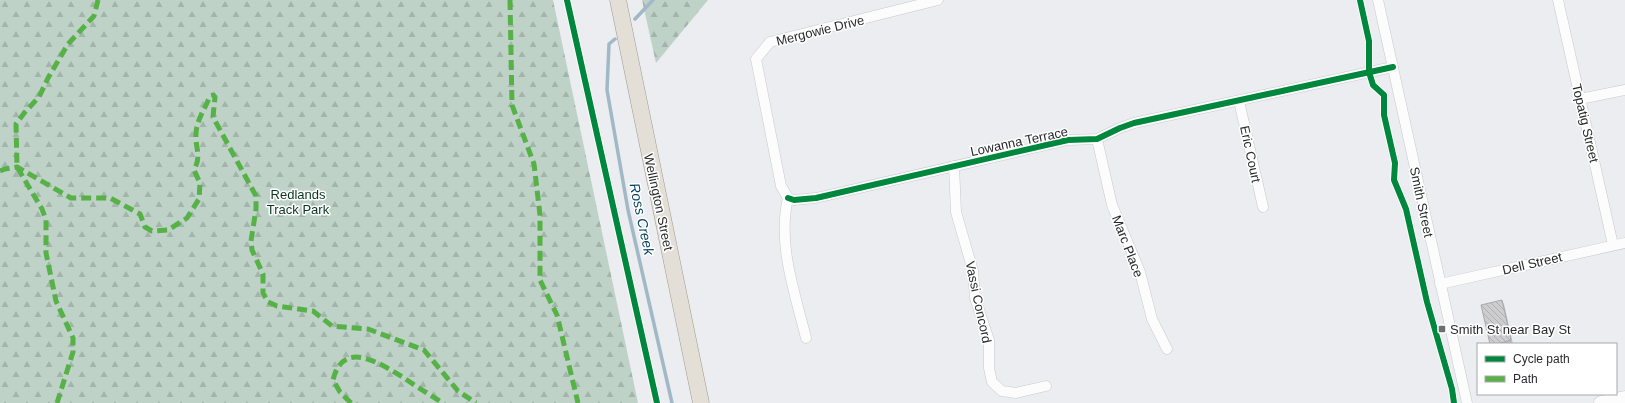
<svg xmlns="http://www.w3.org/2000/svg" width="1625" height="403" font-family="Helvetica,sans-serif">
	<defs>
		<pattern id="forest-firs" width="22" height="20" patternUnits="userSpaceOnUse"><rect width="22" height="20" fill="#bed2c7"/><path d="M5 1l3.5 6h-7zM16 11l3.5 6h-7z" fill="#a3b4ab"/></pattern>
		<pattern id="building-back-hatch" width="6" height="6" patternUnits="userSpaceOnUse"><rect width="6" height="6" fill="#cdcdd0"/><path d="M-1 5l2 2M0 0l6 6M5-1l2 2" fill="none" stroke="#b0b0b3"/></pattern>
	</defs>
	<rect width="100%" height="100%" fill="#ebedf0"/>
	<g fill="url(#forest-firs)">
		<polygon points="0,0 553,0 638,403 0,403"/>
		<polygon points="642,0 708,0 656,63"/>
	</g>
	<polygon fill="#0003" points="1502,301 1504,304 1513,344 1491,344"/>
	<g fill="none" stroke-linecap="round" stroke-linejoin="round">
		<g stroke="#a1b8c7" stroke-width="3.5">
			<polyline points="635,19 653,0"/>
			<polyline points="615,39 609,44 607,90 628,210 672,403"/>
		</g>
	</g>
	<polygon fill="url(#building-back-hatch)" stroke="#a9a9ac" points="1502,300 1511,340 1497,344 1490,344 1481,305"/>
	<g fill="none" stroke-linecap="round" stroke-linejoin="round">
		<defs>
			<g id="street">
				<polyline points="1378,0 1467,403"/>
				<polyline points="1558,0 1613,245"/>
				<polyline points="1580,99 1625,90"/>
				<polyline points="1239,101 1263,207"/>
				<polyline points="1097,139 1112,205 1140,272 1152,319 1167,349"/>
				<polyline points="954,166 956,212 973,271 975,298 989,340 989,368 992,382 1002,391 1016,393 1046,386"/>
				<polyline points="788,198 794,200 816,198 1068,140 1097,139 1120,128 1134,123 1393,67"/>
				<polyline points="788,198 781,186 756,59 770,42 938,0"/>
				<path d="M 788,198 C 777,244 795,293 806,338"/>
				<polyline points="1440,284 1625,243"/>
			</g>
			<polyline id="secondary" points="1601,403 1625,398"/>
			<polyline id="primary" points="618,0 701,403"/>
		</defs>
		<use href="#street" stroke="#c8c9cb" stroke-width="11"/>
		<use href="#secondary" stroke="#c8c9cb" stroke-width="15"/>
		<use href="#primary" stroke="#a29b8f" stroke-width="17"/>
		<use href="#street" stroke="#fcfcfd" stroke-width="10"/>
		<use href="#secondary" stroke="#fcfcfd" stroke-width="14"/>
		<use href="#primary" stroke="#e3dfd7" stroke-width="16"/>
		<g stroke="#56b246" stroke-width="5" stroke-dasharray="10 5" stroke-linecap="butt">
			<polyline points="510,0 512,105 534,164 540,215 540,280 557,315 578,403"/>
			<path d="M 0,171 L 5,169 L 17,167 L 71,198 L 110,198 L 140,214 L 145,227 L 152,231 L 168,230 L 187,218 L 199,199 L 200,183 L 194,170 C 202,155 195,149 196,133 C 197,119 205,109 210,96 L 213,95 L 215,97 L 213,117 L 256,196 L 256,209 L 251,241 L 252,250 L 263,274 L 263,293 L 268,302 L 277,306 L 313,311 L 332,326 L 368,329 L 424,350 L 458,391 L 476,403"/>
			<polyline points="57,403 73,352 73,338 56,301 46,253 46,220 42,209 17,167 16,124 25,112 39,97 48,78 68,44 94,16 98,0"/>
			<path d="M 351,403 L 340,392 L 333,380 C 343,338 381,364 404,378 C 417,387 430,395 443,403"/>
		</g>
		<defs>
			<g id="cycleway">
				<polyline points="567,0 657,403"/>
				<polyline points="1360,0 1369,41 1369,72 1373,85 1384,95 1384,115 1395,163 1394,180 1406,209 1427,302 1452,389 1454,403"/>
				<polyline points="788,198 794,200 816,198 1068,140 1097,139 1120,128 1134,123 1393,67"/>
			</g>
		</defs>
		<use href="#cycleway" stroke="#fff" stroke-width="8"/>
		<use href="#cycleway" stroke="#00873e" stroke-width="6"/>
	</g>
	<rect fill="#6c6e70" stroke="#fff" stroke-width="1.5" x="1438" y="325" width="8" height="8" rx="2"/>
	<g text-anchor="middle" stroke-width="3" stroke-linejoin="round" paint-order="stroke">
		<g font-size="13" fill="#28292b" stroke="#fff">
			<text transform="translate(820 30) rotate(-14)" y="5">Mergowie Drive</text>
			<text transform="translate(1586 123) rotate(77)" y="5">Topatig Street</text>
			<text transform="translate(1019 141) rotate(-12)" y="5">Lowanna Terrace</text>
			<text transform="translate(1251 154) rotate(78)" y="5">Eric Court</text>
			<text transform="translate(659 202) rotate(78)" y="5">Wellington Street</text>
			<text transform="translate(1422 202) rotate(78)" y="5">Smith Street</text>
			<text transform="translate(1128 246) rotate(69)" y="5">Marc Place</text>
			<text transform="translate(1532 263) rotate(-13)" y="5">Dell Street</text>
			<text transform="translate(979 302) rotate(78)" y="5">Vassi Concord</text>
		</g>
		<g font-size="13" fill="#093520" stroke="#fff">
			<text x="298" y="199">Redlands<tspan x="298" dy="15">Track Park</tspan></text>
		</g>
		<g font-size="13" fill="#28292b" stroke="#fff" text-anchor="start">
			<text x="1450" y="334">Smith St near Bay St</text>
		</g>
		<g font-size="14" font-style="italic" fill="#044462" stroke="#fff">
			<text transform="translate(642 219) rotate(78)" y="5">Ross Creek</text>
		</g>
	</g>
	<rect x="1477" y="343" width="140" height="52" fill="#ffffff" stroke="#a9a9aa"/>
	<rect x="1485" y="356" width="20" height="6" fill="#00873e" stroke="#a9a9aa"/>
	<text x="1513" y="363" font-size="12" fill="#28292b">Cycle path</text>
	<rect x="1485" y="376" width="20" height="6" fill="#56b246" stroke="#a9a9aa"/>
	<text x="1513" y="383" font-size="12" fill="#28292b">Path</text>
</svg>
